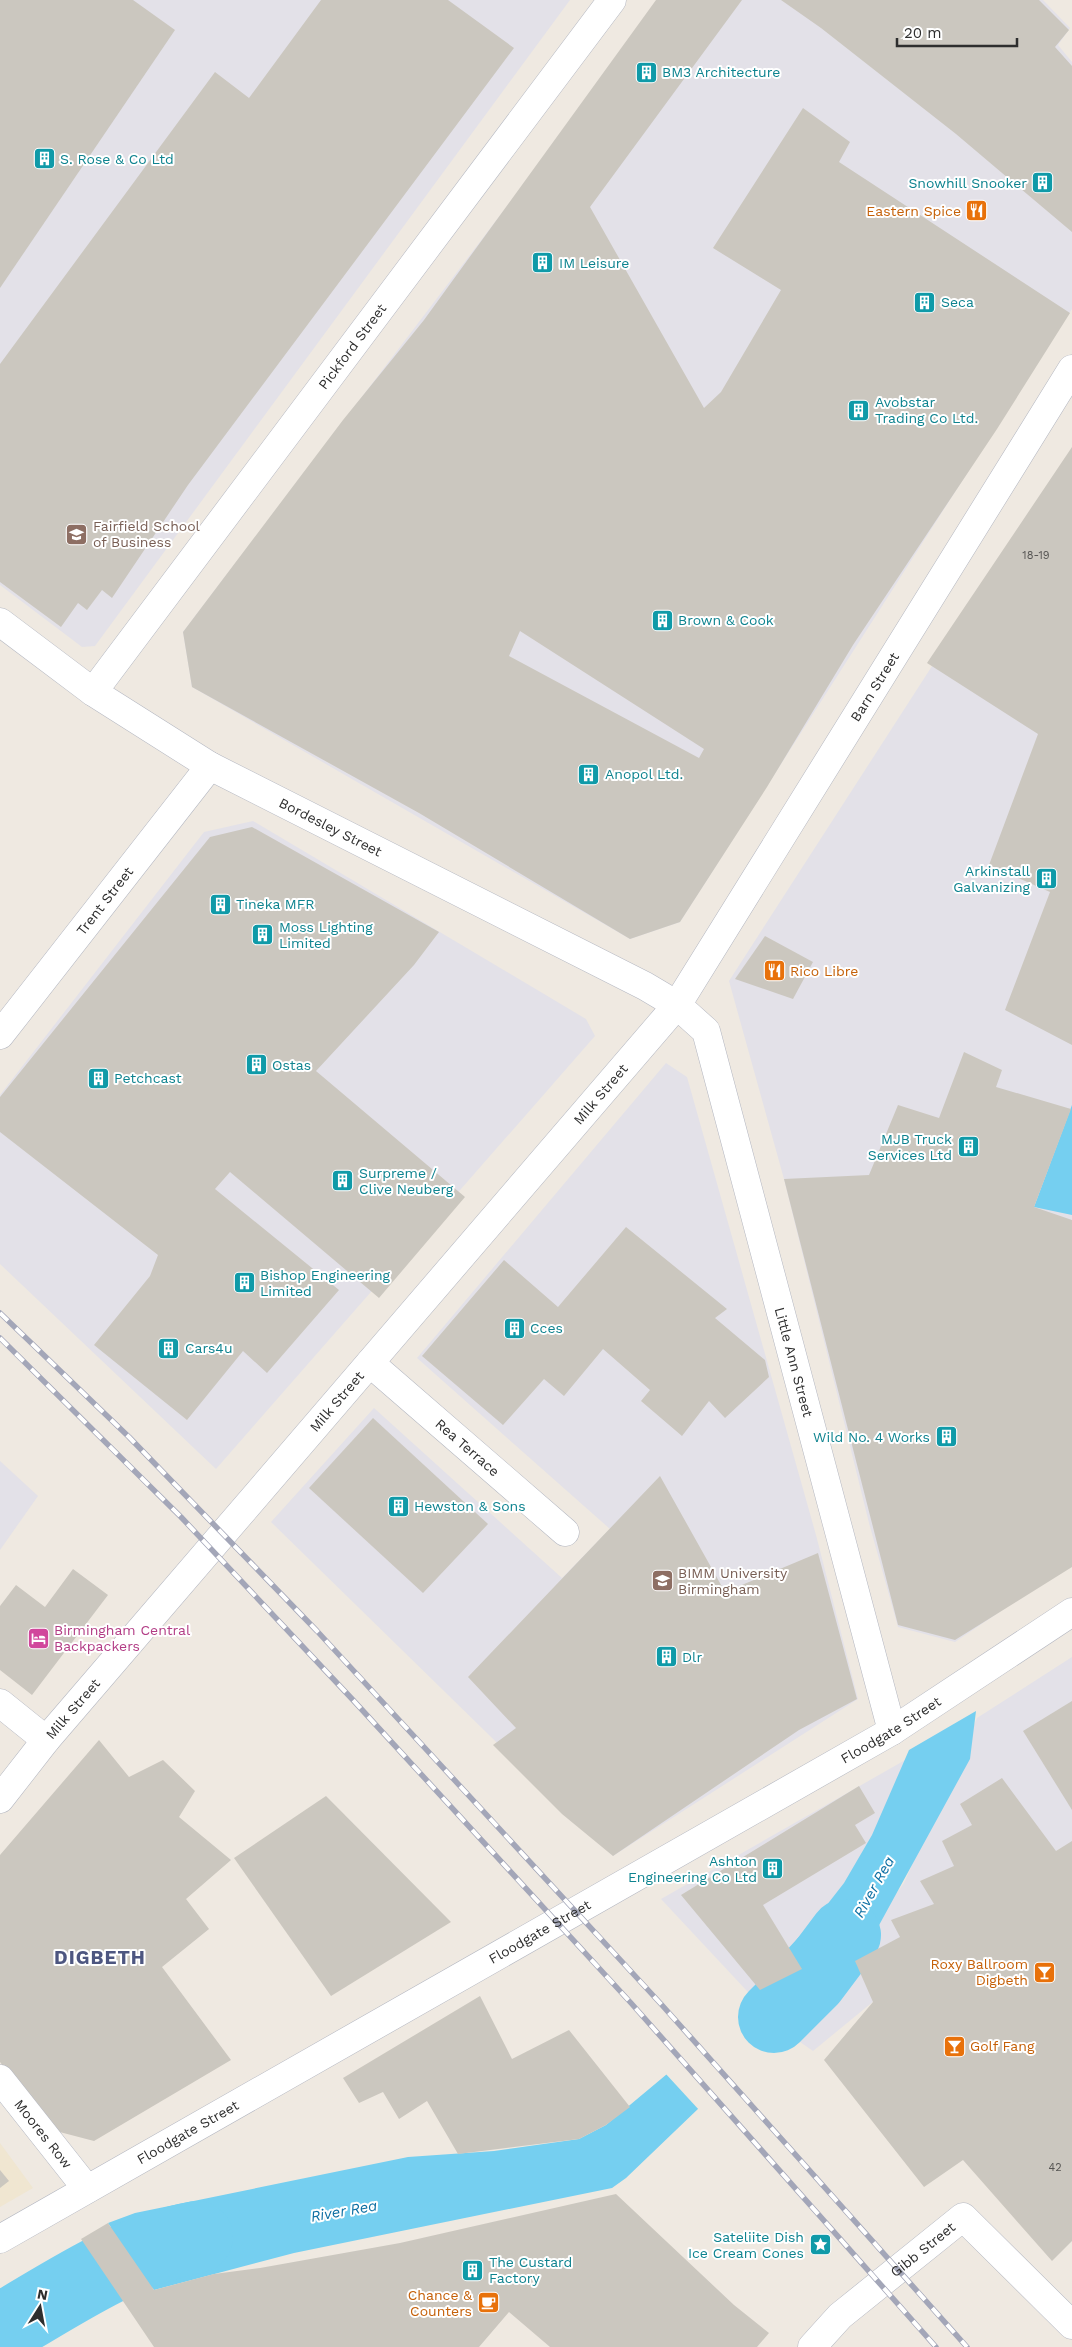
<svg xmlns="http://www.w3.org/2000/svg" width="1072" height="2347" font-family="'Work Sans',sans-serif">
	<rect width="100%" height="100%" fill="#efe9e1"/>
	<g fill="#e3e1e8">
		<polygon points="0,0 570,0 95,646 82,647 0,585"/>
		<polygon points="664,0 1043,0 1070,28 1058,45 1072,62 1072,309 680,922 630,939 192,687 183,632"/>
		<polygon points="1072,449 1072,1563 955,1642 898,1627 869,1523 784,1179 729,981"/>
		<polygon points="253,821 586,1019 595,1036 216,1469 0,1264 0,1095 204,832"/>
		<polygon points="666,1063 687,1077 816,1535 858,1699 613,1856 271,1522 374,1408 562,1578 610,1529 417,1358"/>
		<polygon points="0,1461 38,1496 0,1550"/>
		<polygon points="1072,1657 1072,1862 1059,1849 813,2051 790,2035 904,1883 977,1718"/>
		<polygon points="914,1755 846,1907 800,1969 761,2006 661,1899"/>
	</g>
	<polygon fill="#f0e6d1" points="0,2143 33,2188 0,2207"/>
	<g fill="#75cff0">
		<polygon points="1072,1105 1072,1215 1034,1207"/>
		<path d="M 976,1711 L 970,1759 L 866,1949 C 841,1988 827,1997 789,2022 L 754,1979 L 785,1952 L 819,1915 L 844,1883 L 872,1835 L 909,1750 Z"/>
		<polygon points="667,2074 699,2108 626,2178 612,2188 294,2253 154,2290 108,2223 135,2213 408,2157 494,2151 579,2139 606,2125"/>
	</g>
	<polygon fill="#efe9e1" points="669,2072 701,2106 700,2111 665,2073"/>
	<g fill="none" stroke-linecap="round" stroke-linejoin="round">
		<g stroke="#75cff0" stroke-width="72">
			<polyline points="774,2017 812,1979 845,1935"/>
			<path d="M 0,2330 C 63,2294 125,2250 197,2237"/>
		</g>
	</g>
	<g fill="#cbc7bf" fill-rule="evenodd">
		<polygon points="0,0 133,0 175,30 0,288"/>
		<polygon points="321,0 448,0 514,48 188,485 112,598 102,590 87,610 78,603 61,627 0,582 0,364 215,72 249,98"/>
		<path d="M 656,0 L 742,0 L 590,207 L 704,408 L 721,392 L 781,290 L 713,248 L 803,108 L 850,142 L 839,162 L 1070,313 L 997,429 L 853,645 L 767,787 L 680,922 L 630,939 L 419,813 L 192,687 L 183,632 L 343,420 L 424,320 ZM 520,631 L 704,749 L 699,758 L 509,656 Z"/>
		<polygon points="781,0 1039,0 1069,30 1055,47 1072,66 1072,232 956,134 821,28"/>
		<polygon points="1072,447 1072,1045 1005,1010 1050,892 989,865 1038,734 927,663"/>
		<polygon points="252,827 439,932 414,965 316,1071 465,1197 379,1298 230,1172 215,1189 339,1290 267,1373 243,1351 187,1420 94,1345 150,1276 158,1255 0,1132 0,1097 210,837"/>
		<polygon points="765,936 813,962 793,999 735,979"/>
		<polygon points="964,1052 1002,1070 996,1087 1071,1109 1034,1207 1072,1220 1072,1567 955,1640 898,1625 784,1179 869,1175 898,1105 939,1118"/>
		<polygon points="626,1227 727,1309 715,1318 765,1360 769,1377 725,1418 709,1401 682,1436 641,1401 650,1390 603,1349 564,1396 544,1379 503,1425 422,1356 504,1260 558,1307"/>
		<polygon points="373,1418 488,1524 423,1593 309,1488"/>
		<polygon points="660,1476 725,1592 818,1553 857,1699 799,1730 613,1856 562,1814 493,1745 516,1728 468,1677"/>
		<polygon points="73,1569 108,1595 32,1695 0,1670 0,1606 16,1585 45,1607"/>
		<polygon points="1072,1701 1072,1810 1023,1731"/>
		<polygon points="99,1740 129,1777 163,1760 195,1791 179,1817 231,1860 186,1899 209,1929 162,1967 231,2060 94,2141 52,2130 0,2062 0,1855"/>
		<polygon points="1002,1778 1056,1851 1072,1841 1072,2241 1052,2261 963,2160 924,2187 824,2060 873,2002 855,1961 900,1937 891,1920 934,1904 920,1881 954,1866 942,1841 972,1825 960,1804"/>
		<polygon points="859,1786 875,1813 855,1825 866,1843 763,1905 802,1969 760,1990 681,1895"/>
		<polygon points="326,1796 451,1922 331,1996 234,1858"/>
		<polygon points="480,1996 512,2059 569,2030 630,2107 606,2125 579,2139 458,2154 427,2101 399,2119 383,2092 359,2103 343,2078"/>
		<polygon points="0,2170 9,2181 0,2188"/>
		<polygon points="616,2194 734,2305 769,2333 757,2347 550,2347 509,2312 479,2347 154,2347 81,2239 108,2223 154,2290 214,2274 260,2268 400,2243"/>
	</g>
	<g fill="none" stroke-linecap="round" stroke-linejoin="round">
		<defs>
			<g id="minor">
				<path id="s1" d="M 0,622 L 93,692 L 210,766 L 645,986 L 677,1005 L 706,1031 L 892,1731"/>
				<path id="s2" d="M 93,692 L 612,0"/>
				<path id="s3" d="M 0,1035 L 210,766"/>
				<path id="s4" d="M 370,1363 L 565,1532"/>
				<polyline points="0,1703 46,1740"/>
				<path id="s5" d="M 0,1799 L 46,1740 L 677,1005 L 1072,369"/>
				<path id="s6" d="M 0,2079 L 87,2189"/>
				<path id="s7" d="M 0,2239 L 892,1731 L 1072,1612"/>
				<path id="s8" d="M 812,2347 L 840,2316 L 963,2217 L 1072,2325"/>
			</g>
		</defs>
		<use href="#minor" stroke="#b4b7c1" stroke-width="29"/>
		<use href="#minor" stroke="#fff" stroke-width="28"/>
		<defs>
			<g id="rail">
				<polyline points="0,1313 129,1437 317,1631 661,2004 967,2347"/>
				<polyline points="0,1338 181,1517 353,1700 631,2003 936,2347"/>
			</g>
		</defs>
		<use href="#rail" stroke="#a3a6b8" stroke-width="5.5"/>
		<use href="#rail" stroke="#fff" stroke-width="4" stroke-dasharray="11" stroke-linecap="butt"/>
	</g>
	<defs>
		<symbol id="building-square" viewBox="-11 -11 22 22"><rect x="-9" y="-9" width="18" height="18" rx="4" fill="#0f9aa8" stroke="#fff"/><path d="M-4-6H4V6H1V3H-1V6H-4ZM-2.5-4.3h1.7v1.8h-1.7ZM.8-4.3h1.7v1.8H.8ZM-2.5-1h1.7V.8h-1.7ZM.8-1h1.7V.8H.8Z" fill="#fff"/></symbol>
		<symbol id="restaurant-square" viewBox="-11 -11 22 22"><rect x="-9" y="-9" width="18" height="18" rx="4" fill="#e8710a" stroke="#fff"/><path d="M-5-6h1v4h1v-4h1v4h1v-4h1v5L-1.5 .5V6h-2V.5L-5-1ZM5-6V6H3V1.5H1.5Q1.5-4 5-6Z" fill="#fff"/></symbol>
		<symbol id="university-square" viewBox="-11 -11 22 22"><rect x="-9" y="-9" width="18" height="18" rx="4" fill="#8d6e63" stroke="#fff"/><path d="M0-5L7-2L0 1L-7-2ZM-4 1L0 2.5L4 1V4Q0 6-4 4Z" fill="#fff"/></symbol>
		<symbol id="hotel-square" viewBox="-11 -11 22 22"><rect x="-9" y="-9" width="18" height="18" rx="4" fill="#d1479c" stroke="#fff"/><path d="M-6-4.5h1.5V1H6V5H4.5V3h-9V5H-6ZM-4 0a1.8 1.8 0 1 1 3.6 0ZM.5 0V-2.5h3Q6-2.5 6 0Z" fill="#fff"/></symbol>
		<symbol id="bar-square" viewBox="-11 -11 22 22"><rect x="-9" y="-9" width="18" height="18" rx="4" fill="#e8710a" stroke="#fff"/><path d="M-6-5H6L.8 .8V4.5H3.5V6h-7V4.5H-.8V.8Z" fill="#fff"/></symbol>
		<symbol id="sight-square" viewBox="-11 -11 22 22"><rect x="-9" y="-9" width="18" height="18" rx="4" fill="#0f9aa8" stroke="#fff"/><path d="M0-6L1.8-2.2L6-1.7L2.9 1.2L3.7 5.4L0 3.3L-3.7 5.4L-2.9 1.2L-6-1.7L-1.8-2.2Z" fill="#fff"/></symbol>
		<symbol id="cafe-square" viewBox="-11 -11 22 22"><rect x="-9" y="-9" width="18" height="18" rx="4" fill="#e8710a" stroke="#fff"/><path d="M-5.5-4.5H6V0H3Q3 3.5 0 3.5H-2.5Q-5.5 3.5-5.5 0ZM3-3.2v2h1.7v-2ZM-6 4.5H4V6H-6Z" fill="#fff"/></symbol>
	</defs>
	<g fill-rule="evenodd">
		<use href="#building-square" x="634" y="60" width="25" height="25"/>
		<use href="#building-square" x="32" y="146" width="25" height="25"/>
		<use href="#building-square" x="1030" y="170" width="25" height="25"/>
		<use href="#restaurant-square" x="964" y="198" width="25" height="25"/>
		<use href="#building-square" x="530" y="250" width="25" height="25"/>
		<use href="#building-square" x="912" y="290" width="25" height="25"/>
		<use href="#building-square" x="846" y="398" width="25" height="25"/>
		<use href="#university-square" x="64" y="522" width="25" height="25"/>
		<use href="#building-square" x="650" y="608" width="25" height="25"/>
		<use href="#building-square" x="576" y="762" width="25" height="25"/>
		<use href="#building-square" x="1034" y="866" width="25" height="25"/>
		<use href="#building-square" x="208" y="892" width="25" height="25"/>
		<use href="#building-square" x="250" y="922" width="25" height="25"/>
		<use href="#restaurant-square" x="762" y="958" width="25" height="25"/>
		<use href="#building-square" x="244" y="1052" width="25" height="25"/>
		<use href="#building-square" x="86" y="1066" width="25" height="25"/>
		<use href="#building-square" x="956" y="1134" width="25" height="25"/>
		<use href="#building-square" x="330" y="1168" width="25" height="25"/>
		<use href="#building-square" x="232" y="1270" width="25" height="25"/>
		<use href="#building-square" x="502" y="1316" width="25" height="25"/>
		<use href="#building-square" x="156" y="1336" width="25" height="25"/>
		<use href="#building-square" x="934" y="1424" width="25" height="25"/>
		<use href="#building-square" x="386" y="1494" width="25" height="25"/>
		<use href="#university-square" x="650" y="1568" width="25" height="25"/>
		<use href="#hotel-square" x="26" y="1626" width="25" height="25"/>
		<use href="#building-square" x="654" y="1644" width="25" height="25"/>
		<use href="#building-square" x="760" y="1856" width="25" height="25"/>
		<use href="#bar-square" x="1032" y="1960" width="25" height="25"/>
		<use href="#bar-square" x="942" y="2034" width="25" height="25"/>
		<use href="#sight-square" x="808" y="2232" width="25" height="25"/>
		<use href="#building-square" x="460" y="2258" width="25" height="25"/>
		<use href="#cafe-square" x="476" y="2290" width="25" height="25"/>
	</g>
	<g text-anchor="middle" stroke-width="4" stroke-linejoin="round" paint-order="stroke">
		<g font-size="11" fill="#555452">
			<text x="1036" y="559">18-19</text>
			<text x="1055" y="2171">42</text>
		</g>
		<g font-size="14" fill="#0d838f" stroke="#fff" text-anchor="start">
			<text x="662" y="77">BM3 Architecture</text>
			<text x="60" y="164">S. Rose &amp; Co Ltd</text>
			<text x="1027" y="188" text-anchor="end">Snowhill Snooker</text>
			<text x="559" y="268">IM Leisure</text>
			<text x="941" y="307">Seca</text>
			<text x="875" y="407">Avobstar<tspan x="875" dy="16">Trading Co Ltd.</tspan></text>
			<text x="678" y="625">Brown &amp; Cook</text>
			<text x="605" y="779">Anopol Ltd.</text>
			<text x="1030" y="876" text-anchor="end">Arkinstall<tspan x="1030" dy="16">Galvanizing</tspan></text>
			<text x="236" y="909">Tineka MFR</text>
			<text x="279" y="932">Moss Lighting<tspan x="279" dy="16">Limited</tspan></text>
			<text x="272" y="1070">Ostas</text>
			<text x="114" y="1083">Petchcast</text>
			<text x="952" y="1144" text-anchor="end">MJB Truck<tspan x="952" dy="16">Services Ltd</tspan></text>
			<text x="359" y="1178">Surpreme /<tspan x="359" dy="16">Clive Neuberg</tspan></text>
			<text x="260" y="1280">Bishop Engineering<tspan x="260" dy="16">Limited</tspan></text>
			<text x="530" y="1333">Cces</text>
			<text x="185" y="1353">Cars4u</text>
			<text x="930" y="1442" text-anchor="end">Wild No. 4 Works</text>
			<text x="414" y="1511">Hewston &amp; Sons</text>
			<text x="682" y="1662">Dlr</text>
			<text x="757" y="1866" text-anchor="end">Ashton<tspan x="757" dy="16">Engineering Co Ltd</tspan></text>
			<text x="804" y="2242" text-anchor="end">Sateliite Dish<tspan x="804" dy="16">Ice Cream Cones</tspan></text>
			<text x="489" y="2267">The Custard<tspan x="489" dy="16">Factory</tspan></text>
		</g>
		<g font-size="14" fill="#c56008" stroke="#fff" text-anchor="end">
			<text x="961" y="216">Eastern Spice</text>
			<text x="790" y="976" text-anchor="start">Rico Libre</text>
			<text x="1028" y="1969">Roxy Ballroom<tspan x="1028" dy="16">Digbeth</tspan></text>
			<text x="970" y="2051" text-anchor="start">Golf Fang</text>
			<text x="472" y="2300">Chance &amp;<tspan x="472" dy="16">Counters</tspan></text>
		</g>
		<g font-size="14" fill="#2e2e2e" stroke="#fff">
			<text dy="5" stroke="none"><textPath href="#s2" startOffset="432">Pickford Street</textPath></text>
			<text dy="5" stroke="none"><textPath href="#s5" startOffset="1418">Barn Street</textPath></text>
			<text dy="5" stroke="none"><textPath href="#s1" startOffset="390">Bordesley Street</textPath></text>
			<text dy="5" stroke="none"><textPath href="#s3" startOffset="170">Trent Street</textPath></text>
			<text dy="5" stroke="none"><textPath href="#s5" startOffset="926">Milk Street</textPath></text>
			<text dy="5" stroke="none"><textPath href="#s1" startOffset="1161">Little Ann Street</textPath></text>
			<text dy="5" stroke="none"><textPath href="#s5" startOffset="521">Milk Street</textPath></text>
			<text dy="5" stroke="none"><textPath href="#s4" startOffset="129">Rea Terrace</textPath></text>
			<text dy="5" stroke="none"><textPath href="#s5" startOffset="116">Milk Street</textPath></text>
			<text dy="5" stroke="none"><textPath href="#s7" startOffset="1026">Floodgate Street</textPath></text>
			<text dy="5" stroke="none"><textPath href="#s7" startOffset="621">Floodgate Street</textPath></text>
			<text dy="5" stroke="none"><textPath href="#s7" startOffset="216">Floodgate Street</textPath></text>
			<text dy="5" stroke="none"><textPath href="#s6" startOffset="70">Moores Row</textPath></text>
			<text dy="5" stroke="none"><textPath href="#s8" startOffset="148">Gibb Street</textPath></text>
		</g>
		<g font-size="14" fill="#785e54" stroke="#fff" text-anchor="start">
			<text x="93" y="531">Fairfield School<tspan x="93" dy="16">of Business</tspan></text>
			<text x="678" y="1578">BIMM University<tspan x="678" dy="16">Birmingham</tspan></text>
		</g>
		<g font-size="14" fill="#b23c85" stroke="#fff" text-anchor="start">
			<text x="54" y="1635">Birmingham Central<tspan x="54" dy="16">Backpackers</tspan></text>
		</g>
		<g font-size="15" font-style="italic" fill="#0d6fa3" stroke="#fff">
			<text transform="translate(874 1887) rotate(-61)" y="5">River Rea</text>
			<text transform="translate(344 2211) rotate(-10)" y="5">River Rea</text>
		</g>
		<g font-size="19" font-weight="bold" letter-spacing="1" fill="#4d5680" stroke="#fff">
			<text x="100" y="1964">DIGBETH</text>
		</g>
	</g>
	<g transform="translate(40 2307) rotate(11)" stroke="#ffffff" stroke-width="4" paint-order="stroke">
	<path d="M0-4L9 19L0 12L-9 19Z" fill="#2e2e2e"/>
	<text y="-8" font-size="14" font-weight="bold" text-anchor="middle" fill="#2e2e2e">N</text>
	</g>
	<path d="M897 38v8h120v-8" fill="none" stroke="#2e2e2e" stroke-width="2.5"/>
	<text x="904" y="38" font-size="15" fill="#2e2e2e" stroke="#ffffff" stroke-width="4" paint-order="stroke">20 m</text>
</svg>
